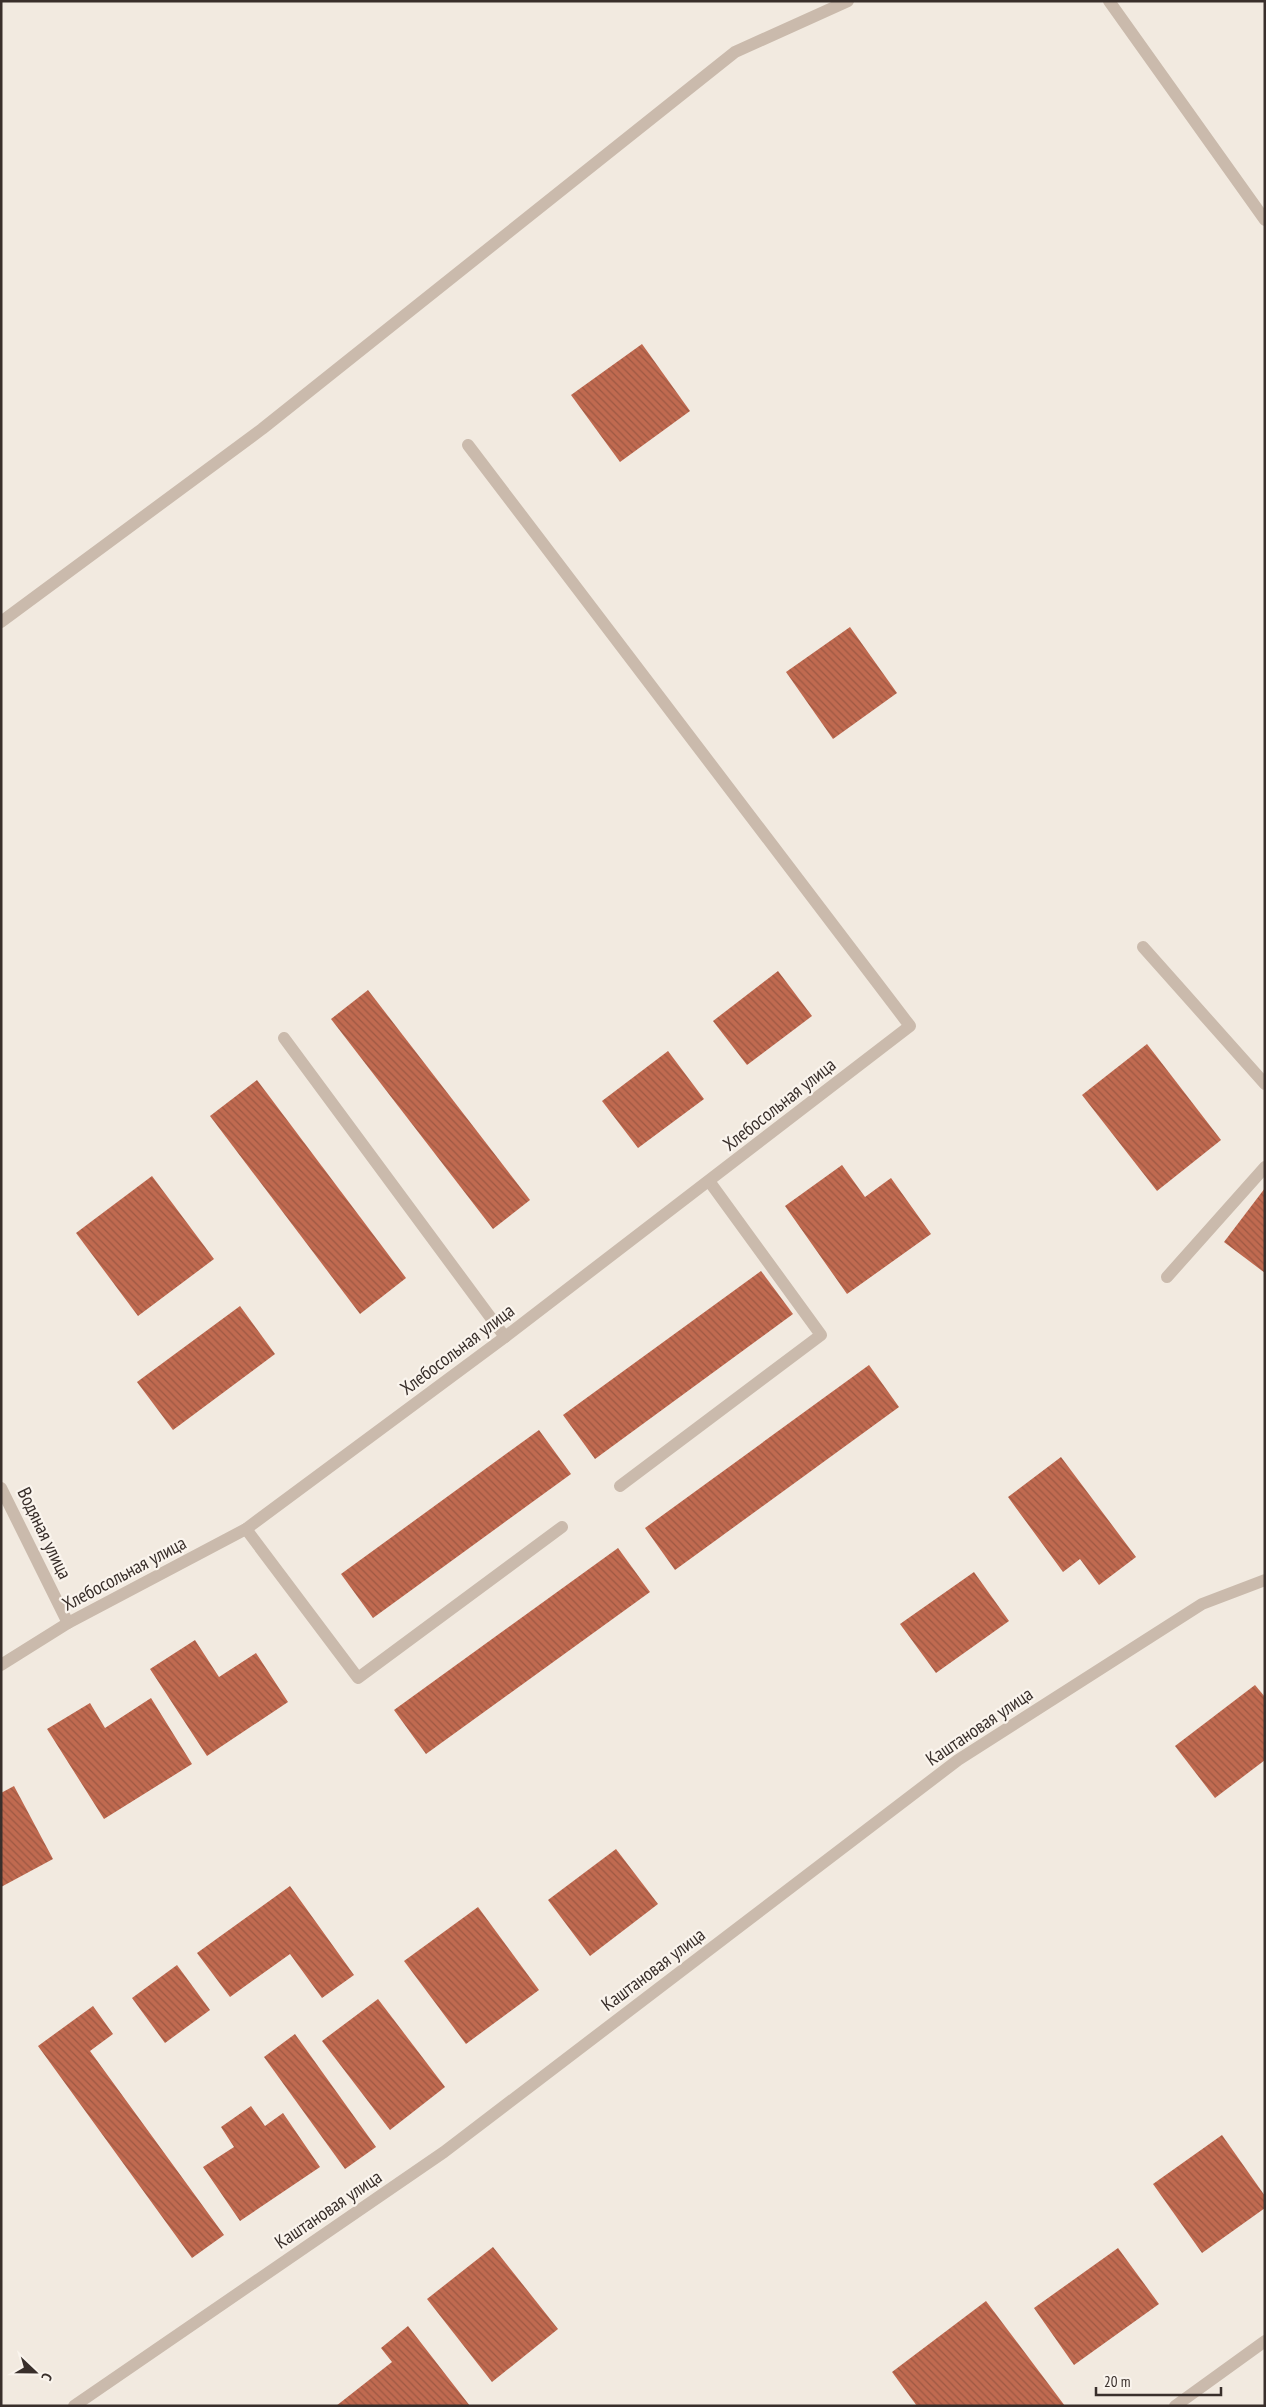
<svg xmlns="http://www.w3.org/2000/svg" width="1266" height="2407" font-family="'PT Sans Narrow',sans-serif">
	<defs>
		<pattern id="building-back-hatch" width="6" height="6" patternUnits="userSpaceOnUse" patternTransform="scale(1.25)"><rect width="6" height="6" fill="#c06a50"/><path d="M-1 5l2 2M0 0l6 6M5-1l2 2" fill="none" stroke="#9d5843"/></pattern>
	</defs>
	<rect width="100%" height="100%" fill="#f2eae0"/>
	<g fill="url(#building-back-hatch)">
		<polygon points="642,344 690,411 620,462 571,395"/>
		<polygon points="850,627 897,693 833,739 786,672"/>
		<polygon points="778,971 812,1016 747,1065 713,1021"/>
		<polygon points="368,990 530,1200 493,1229 331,1019"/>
		<polygon points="1147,1044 1221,1140 1157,1191 1082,1095"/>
		<polygon points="668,1051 704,1099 638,1148 602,1101"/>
		<polygon points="257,1080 406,1278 360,1314 210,1116"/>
		<polygon points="842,1165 865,1197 891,1178 931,1234 847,1294 785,1206"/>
		<polygon points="152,1176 214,1259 138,1316 76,1233"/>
		<polygon points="1265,1188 1265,1273 1224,1242"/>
		<polygon points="761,1271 793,1314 595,1459 563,1415"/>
		<polygon points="240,1306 275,1354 173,1430 137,1382"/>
		<polygon points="869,1365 899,1407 675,1570 645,1528"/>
		<polygon points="539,1430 571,1474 373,1618 341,1574"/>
		<polygon points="1061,1457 1136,1557 1099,1585 1080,1559 1063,1572 1008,1497"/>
		<polygon points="618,1548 650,1592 426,1754 394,1710"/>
		<polygon points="974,1572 1009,1621 936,1673 900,1624"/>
		<polygon points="195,1640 219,1677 256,1653 288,1702 207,1756 150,1669"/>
		<polygon points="1255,1685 1265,1697 1265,1760 1215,1798 1175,1746"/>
		<polygon points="151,1698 192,1764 104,1819 47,1729 90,1703 105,1728"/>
		<polygon points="14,1786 53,1859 1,1887 1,1793"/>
		<polygon points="616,1849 658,1904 590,1956 548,1900"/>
		<polygon points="290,1886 354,1975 322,1998 290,1954 230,1997 197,1953"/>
		<polygon points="478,1907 539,1990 466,2044 404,1961"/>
		<polygon points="177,1965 210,2010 165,2043 132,1998"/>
		<polygon points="378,1999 445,2087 390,2130 322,2041"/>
		<polygon points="93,2006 113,2034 90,2051 224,2235 192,2258 38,2046"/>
		<polygon points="295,2034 376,2147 345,2169 264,2057"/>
		<polygon points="251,2106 265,2126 283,2113 320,2167 240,2221 203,2167 234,2147 221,2127"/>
		<polygon points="1222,2135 1265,2196 1265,2208 1202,2253 1153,2184"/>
		<polygon points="493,2247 558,2329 492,2382 427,2299"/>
		<polygon points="1118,2248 1159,2304 1074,2365 1034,2308"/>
		<polygon points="986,2301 1065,2406 917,2406 892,2372"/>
		<polygon points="408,2326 470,2406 336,2406 392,2362 381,2348"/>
	</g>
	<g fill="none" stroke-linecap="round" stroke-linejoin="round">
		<g stroke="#cabaac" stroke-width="12">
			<polyline points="1143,947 1265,1084"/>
			<polyline points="284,1038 505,1337"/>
			<polyline points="1167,1277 1265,1167"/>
			<polyline points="620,1486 821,1335 709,1181"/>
			<polyline points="246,1529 358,1678 562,1527"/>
		</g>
		<g stroke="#cabaac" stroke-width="12">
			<polyline points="1109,1 1265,220"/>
			<polyline points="1,622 262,429 735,52 848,1"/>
			<polyline points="1,1488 68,1623"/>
			<polyline points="1,1665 68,1623 246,1529 505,1337 910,1026 468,445"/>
			<polyline points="74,2406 444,2152 958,1760 1202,1604 1265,1580"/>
			<polyline points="1175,2406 1265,2341"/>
		</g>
	</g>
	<g text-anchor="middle" stroke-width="4.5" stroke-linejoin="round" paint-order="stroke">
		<g font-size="19" fill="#392f2b" stroke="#faf4ed">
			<text transform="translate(779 1104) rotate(-38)" y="7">Хлебосольная улица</text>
			<text transform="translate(457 1349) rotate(-37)" y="7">Хлебосольная улица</text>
			<text transform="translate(45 1533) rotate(64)" y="7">Водяная улица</text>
			<text transform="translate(124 1573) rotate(-28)" y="7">Хлебосольная улица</text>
			<text transform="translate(979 1726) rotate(-34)" y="7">Каштановая улица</text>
			<text transform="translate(653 1969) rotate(-37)" y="7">Каштановая улица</text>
			<text transform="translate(328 2209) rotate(-34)" y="7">Каштановая улица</text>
		</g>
	</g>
	<rect width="1266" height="2407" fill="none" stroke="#392f2b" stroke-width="5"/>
	<g transform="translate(35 2372) rotate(112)" stroke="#faf4ed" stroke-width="4" paint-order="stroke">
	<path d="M0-4L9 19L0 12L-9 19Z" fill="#392f2b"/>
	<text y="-8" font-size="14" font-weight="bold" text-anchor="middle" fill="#392f2b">С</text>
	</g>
	<path d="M1096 2387v8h125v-8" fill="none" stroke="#392f2b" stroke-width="2.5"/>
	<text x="1104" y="2387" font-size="15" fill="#392f2b" stroke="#faf4ed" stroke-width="4" paint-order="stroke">20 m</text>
</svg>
